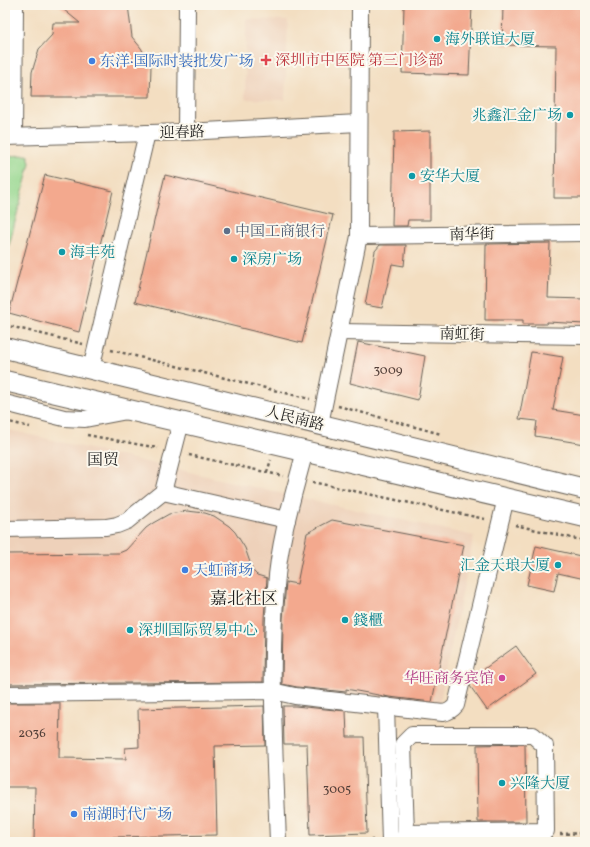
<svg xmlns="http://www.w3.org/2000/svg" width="590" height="847" font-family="Vollkorn,'Noto Serif SC',serif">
	<rect width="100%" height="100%" fill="#fbf7ec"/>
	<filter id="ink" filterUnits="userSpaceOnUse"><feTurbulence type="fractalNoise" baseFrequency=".025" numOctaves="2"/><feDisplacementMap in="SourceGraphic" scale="8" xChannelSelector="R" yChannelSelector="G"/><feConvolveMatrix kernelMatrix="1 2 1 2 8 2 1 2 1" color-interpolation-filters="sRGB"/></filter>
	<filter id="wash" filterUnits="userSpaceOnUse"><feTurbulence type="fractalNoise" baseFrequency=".012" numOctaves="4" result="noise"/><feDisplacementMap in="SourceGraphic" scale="16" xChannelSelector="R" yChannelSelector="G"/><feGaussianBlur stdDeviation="0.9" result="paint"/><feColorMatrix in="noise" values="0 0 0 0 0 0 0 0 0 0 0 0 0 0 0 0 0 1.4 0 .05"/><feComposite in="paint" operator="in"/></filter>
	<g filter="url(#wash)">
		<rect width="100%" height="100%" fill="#f3dec1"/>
		<g fill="#eed1ba">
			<polygon points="246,19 288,20 285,100 245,99"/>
			<polygon points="5,429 266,490 474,536 438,710 243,686 5,689"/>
		</g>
		<polygon fill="#95d78e" stroke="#587a55" points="28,155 30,163 5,261 5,156"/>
		<g id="blocks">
			<g fill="#f3a98e">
				<polygon points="58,5 128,5 132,37 141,48 151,66 150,97 31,97 32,72 39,49 52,35 53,23 80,23"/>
				<polygon points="404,5 472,5 469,75 402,73"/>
				<polygon points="503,5 585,5 585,198 554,198 556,46 502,45"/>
				<polygon points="430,131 430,220 408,220 407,226 392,226 394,132"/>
				<polygon points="45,175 113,191 79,332 9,313"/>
				<polygon points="165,175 333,215 302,343 135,302"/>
				<polygon points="550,243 548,298 585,299 585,324 547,322 547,324 523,324 523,320 485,320 486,244"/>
				<polygon points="380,245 406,245 404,266 392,264 382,308 365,305 375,251"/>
				<polygon points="358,342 425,356 418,400 350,383"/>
				<polygon points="531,352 563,357 553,410 585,415 585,444 535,436 537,421 519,419"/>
				<polygon points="187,511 205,513 214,516 229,526 235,532 245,548 253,571 257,575 267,578 264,618 263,682 5,684 5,554 119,553 126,550 146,528 153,523 169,514"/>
				<polygon points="332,520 464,545 432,702 389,697 346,689 346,692 297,687 282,684 283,619 286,582 297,584 307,533"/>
				<polygon points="536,546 585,557 585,579 558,573 554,591 527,585"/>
				<polygon points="516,646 536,674 487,710 470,686 473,677"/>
				<polygon points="5,703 60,703 59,758 126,759 125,748 139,747 138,709 264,706 265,745 215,746 217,835 113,837 113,842 34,842 35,787 5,787"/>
				<polygon points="283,706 295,706 346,711 347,737 364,737 367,833 310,835 307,744 284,744"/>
				<polygon points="525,744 526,822 478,822 477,745"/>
			</g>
		</g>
	</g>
	<g filter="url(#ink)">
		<use href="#blocks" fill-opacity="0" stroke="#676056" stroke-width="1"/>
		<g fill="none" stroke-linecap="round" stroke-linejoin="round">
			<defs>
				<g id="minor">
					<polyline points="186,132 187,5"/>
					<polyline points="14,136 15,5"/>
					<polyline points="5,137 186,132 359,123"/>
					<polyline points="359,236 585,233"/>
					<polyline points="339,332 585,336"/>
					<polyline points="91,369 147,133"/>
					<polyline points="5,403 64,418 85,419 127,411"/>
					<polyline points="320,424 359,236 360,5"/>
					<polyline points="163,492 287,520"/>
					<polyline points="5,529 106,527 117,525 127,521 163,492 181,422"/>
					<path d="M 5,694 L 272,691 L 295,696 L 443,713 C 449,712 452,710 456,705 L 506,498"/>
					<polyline points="386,706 390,842"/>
					<path d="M 278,842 C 275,757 269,672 276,587 C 279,541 293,496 305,451"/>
					<polyline points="402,842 406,833 403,744 412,735 533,735 545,746 546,831 406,833"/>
				</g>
				<g id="major">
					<polyline points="5,348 585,489"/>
					<polyline points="5,381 585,517"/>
				</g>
			</defs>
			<use href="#minor" stroke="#676056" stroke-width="18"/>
			<use href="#major" stroke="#676056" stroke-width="22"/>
			<g stroke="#676056" stroke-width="2.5" stroke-dasharray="3 3" stroke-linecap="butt">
				<polyline points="5,325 83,344"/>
				<polyline points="111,350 310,399"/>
				<polyline points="338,406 441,434"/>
				<polyline points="5,421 30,427"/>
				<polyline points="87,435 158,448"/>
				<polyline points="189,455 283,476"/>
				<polyline points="267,472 271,460"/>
				<polyline points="312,482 485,519"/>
				<polyline points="515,525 585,541"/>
				<polyline points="560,834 585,833"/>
				<polyline points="310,842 375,840"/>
			</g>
			<use href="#minor" stroke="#fff" stroke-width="16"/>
			<use href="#major" stroke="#fff" stroke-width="20"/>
		</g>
	</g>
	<g fill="#0f9aa8" stroke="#fbf7ec" stroke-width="1.5">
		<circle cx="437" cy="39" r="4"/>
		<circle cx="570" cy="115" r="4"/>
		<circle cx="412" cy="176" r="4"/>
		<circle cx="62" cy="252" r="4"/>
		<circle cx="234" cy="259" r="4"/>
		<circle cx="558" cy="565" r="4"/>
		<circle cx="345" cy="620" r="4"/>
		<circle cx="130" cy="630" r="4"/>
		<circle cx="502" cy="783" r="4"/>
	</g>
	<path fill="#e0444e" stroke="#fbf7ec" stroke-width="1.5" d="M264 54h4v4h4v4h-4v4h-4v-4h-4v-4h4z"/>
	<g fill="#3f7fe0" stroke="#fbf7ec" stroke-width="1.5">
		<circle cx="92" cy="61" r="4"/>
		<circle cx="185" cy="570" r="4"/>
		<circle cx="74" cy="814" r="4"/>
	</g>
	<circle fill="#5c6f8a" stroke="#fbf7ec" stroke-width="1.5" cx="227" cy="231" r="4"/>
	<circle fill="#d1479c" stroke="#fbf7ec" stroke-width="1.5" cx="502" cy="678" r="4"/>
	<g text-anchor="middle" stroke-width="4" stroke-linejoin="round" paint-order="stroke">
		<g font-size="13" fill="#523f38">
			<text x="388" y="374">3009</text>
			<text x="32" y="737">2036</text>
			<text x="337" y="793">3005</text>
		</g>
		<g font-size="15" fill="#0d838f" stroke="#fbf7ec" text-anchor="start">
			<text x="445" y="44">海外联谊大厦</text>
			<text x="562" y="120" text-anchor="end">兆鑫汇金广场</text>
			<text x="420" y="181">安华大厦</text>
			<text x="70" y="257">海丰苑</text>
			<text x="242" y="264">深房广场</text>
			<text x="550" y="570" text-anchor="end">汇金天琅大厦</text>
			<text x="353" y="625">錢櫃</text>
			<text x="138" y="635">深圳国际贸易中心</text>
			<text x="510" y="788">兴隆大厦</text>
		</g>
		<g font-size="15" fill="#be3a42" stroke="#fbf7ec" text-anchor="start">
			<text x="275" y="65">深圳市中医院 第三门诊部</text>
		</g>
		<g font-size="15" fill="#366cbe" stroke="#fbf7ec" text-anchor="start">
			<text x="100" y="66">东洋·国际时装批发广场</text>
			<text x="193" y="575">天虹商场</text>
			<text x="82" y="819">南湖时代广场</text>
		</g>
		<g font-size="15" fill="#1c1c1c" stroke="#fbf7ec">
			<text transform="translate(182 132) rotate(-2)" y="5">迎春路</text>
			<text transform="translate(472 234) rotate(-1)" y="5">南华街</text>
			<text transform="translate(462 334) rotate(1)" y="5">南虹街</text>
			<text transform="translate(295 418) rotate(14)" y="5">人民南路</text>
		</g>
		<g font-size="15" fill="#4e5e75" stroke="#fbf7ec" text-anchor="start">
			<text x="235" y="236">中国工商银行</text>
		</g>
		<g font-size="15" fill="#b23c85" stroke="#fbf7ec" text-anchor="end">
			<text x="494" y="683">华旺商务宾馆</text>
		</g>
		<g font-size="16" fill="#1c1c1c" stroke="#fbf7ec">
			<text x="103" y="465">国贸</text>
		</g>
		<g font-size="17" fill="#1c1c1c" stroke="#fbf7ec">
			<text x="244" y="604">嘉北社区</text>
		</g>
	</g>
	<rect width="590" height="847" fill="none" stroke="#fbf7ec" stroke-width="20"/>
</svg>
